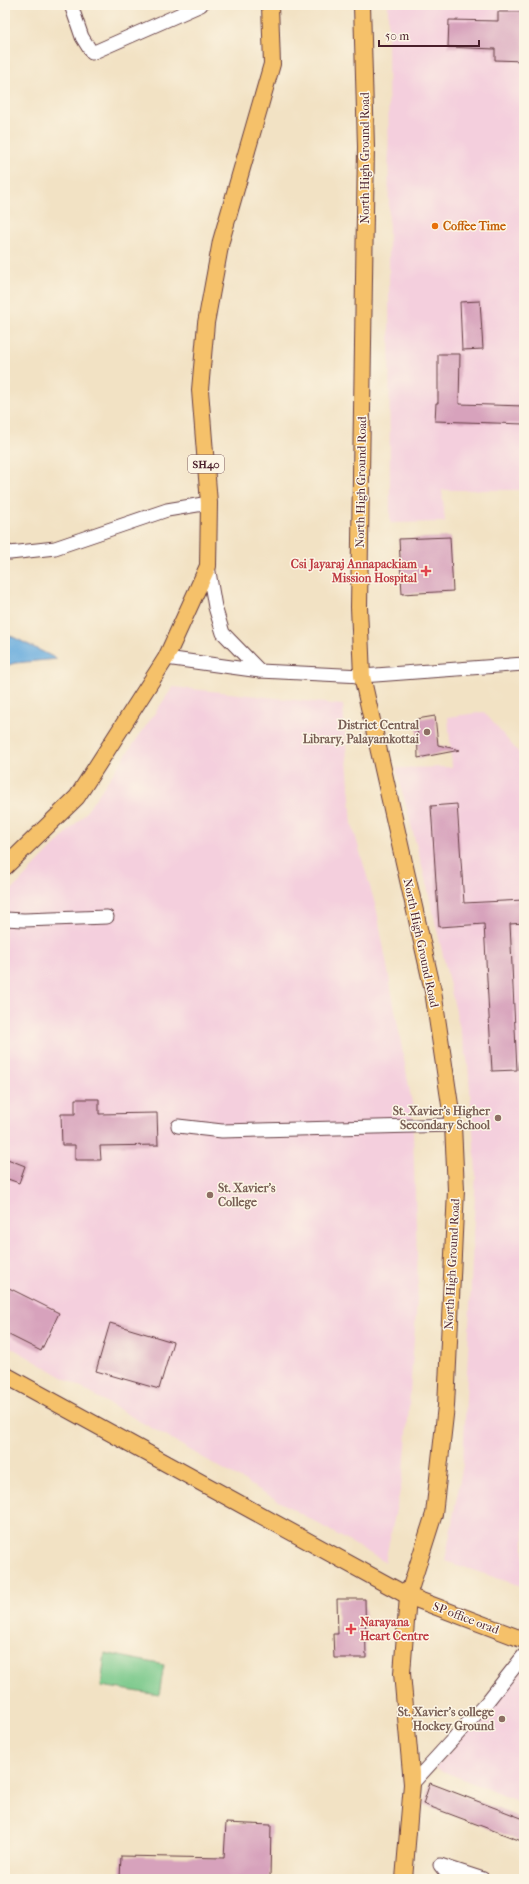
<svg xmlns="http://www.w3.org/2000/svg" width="529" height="1884" font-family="'IM FELL French Canon',serif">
	<rect width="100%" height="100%" fill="#fcf5e5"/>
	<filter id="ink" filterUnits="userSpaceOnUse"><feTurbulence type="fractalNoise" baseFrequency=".025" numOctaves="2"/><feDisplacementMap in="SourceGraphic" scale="8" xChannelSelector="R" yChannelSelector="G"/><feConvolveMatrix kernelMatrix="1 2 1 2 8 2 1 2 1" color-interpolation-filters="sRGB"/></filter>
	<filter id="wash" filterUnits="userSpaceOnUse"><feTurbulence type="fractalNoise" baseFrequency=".012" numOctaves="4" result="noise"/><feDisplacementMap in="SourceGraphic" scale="16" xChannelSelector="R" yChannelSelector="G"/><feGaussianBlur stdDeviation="0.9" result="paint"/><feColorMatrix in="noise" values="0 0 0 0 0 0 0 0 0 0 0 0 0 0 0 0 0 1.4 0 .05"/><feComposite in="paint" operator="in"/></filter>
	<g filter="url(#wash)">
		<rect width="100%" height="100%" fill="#f2e2c4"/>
		<g fill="#f4cfdd">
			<polygon points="388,5 524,5 524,490 442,490 445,522 390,523"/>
			<polygon points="173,687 343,705 352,824 377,911 412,1103 418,1287 404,1472 385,1562 5,1344 5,897 84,815"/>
			<polygon points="484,712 524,759 524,1587 445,1561 463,1464 476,1171 468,1064 426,882 396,768 452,767 448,717"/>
			<polygon points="524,1669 524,1804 435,1768"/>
		</g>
		<polygon fill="#76c788" stroke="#60735a" points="105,1653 164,1665 159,1695 101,1686"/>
		<polygon fill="#68acde" stroke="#596684" points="5,633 57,659 15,663 5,666"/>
		<g id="blocks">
			<g fill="#d7a2bc">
				<polygon points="498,12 524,12 524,61 495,60 495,49 448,47 449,20 498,21"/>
				<polygon points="480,301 483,349 462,350 460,302"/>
				<polygon points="438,354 460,354 459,404 524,406 524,424 435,421 436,403 438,403"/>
				<polygon points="450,537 453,591 402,594 399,539"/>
				<polygon points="435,716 438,745 460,750 418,758 417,719"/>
				<polygon points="457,804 464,903 524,900 524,923 510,924 517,1070 492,1071 484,924 439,927 431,806"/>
				<polygon points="75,1099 99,1099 99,1114 157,1113 158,1145 100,1146 101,1160 75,1160 75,1145 62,1145 61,1114 75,1114"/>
				<polygon points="5,1158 25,1166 19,1183 5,1178"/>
				<polygon points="5,1286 59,1313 41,1351 5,1333"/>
				<polygon points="110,1323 173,1342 159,1389 96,1371"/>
				<polygon points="337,1599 365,1599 366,1658 334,1658 333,1634 338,1634"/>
				<polygon points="430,1783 524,1819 524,1842 423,1804"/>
				<polygon points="226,1823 271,1825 270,1879 120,1879 121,1856 224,1858"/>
			</g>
		</g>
	</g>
	<g filter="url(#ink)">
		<use href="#blocks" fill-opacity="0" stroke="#633c42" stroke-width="1"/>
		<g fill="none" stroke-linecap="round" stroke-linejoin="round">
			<defs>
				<g id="minor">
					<polyline points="71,5 82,37 92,53 201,5"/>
					<polyline points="5,550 10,553 55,548 167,510 209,503"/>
					<polyline points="208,566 215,607 223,633 260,671"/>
					<polyline points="166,658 260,671 362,676 524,664"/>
					<polyline points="5,919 24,920 107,917"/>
					<polyline points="178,1126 222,1131 453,1125"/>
					<polyline points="412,1784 487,1702 524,1655"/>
					<polyline points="451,1879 440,1865 483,1879"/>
				</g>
				<g id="major">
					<polyline points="362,5 366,147 359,607 362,676 433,991 453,1125 456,1190 446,1406 434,1514 408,1596 402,1673 412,1784 404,1879"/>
					<polyline points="5,867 77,797 166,658 208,566 209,503 200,390 206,323 221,241 272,64 270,5"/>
					<polyline points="5,1375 408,1596 524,1640"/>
				</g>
			</defs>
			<use href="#minor" stroke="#633c42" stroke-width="15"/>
			<use href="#major" stroke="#633c42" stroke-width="18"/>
			<use href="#minor" stroke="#fff" stroke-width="13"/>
			<use href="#major" stroke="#f5c16b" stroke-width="16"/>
		</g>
	</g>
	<circle fill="#e8710a" stroke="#fcf5e5" stroke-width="1.5" cx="435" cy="226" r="4"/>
	<g fill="#e0444e" stroke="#fcf5e5" stroke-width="1.5">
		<path d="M424 565h4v4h4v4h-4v4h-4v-4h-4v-4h4z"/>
		<path d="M349 1623h4v4h4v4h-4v4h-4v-4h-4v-4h4z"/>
	</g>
	<g fill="#8d6e63" stroke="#fcf5e5" stroke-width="1.5">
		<circle cx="427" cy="732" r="4"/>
		<circle cx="498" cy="1118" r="4"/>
		<circle cx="210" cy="1195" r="4"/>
		<circle cx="502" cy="1719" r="4"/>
	</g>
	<g text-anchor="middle" stroke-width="3" stroke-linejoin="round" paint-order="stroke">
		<rect fill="#fcf5e5" stroke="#7f5f63" stroke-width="1" x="188" y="455" width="36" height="18" rx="3"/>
		<g font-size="11" font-weight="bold" fill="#4a1f2b">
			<text x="206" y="468">SH40</text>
		</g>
		<g font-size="12" fill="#4a1f2b" stroke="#fcf5e5">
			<text transform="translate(365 158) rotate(-90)" y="4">North High Ground Road</text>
			<text transform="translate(361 482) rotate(-89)" y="4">North High Ground Road</text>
			<text transform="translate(421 943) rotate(78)" y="4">North High Ground Road</text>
			<text transform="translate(452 1264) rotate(-87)" y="4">North High Ground Road</text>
			<text transform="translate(466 1618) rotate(21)" y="4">SP office orad</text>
		</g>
		<g font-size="12" font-weight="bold" fill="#c56008" stroke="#fcf5e5" text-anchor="start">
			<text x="443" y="230">Coffee Time</text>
		</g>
		<g font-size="12" font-weight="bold" fill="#be3a42" stroke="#fcf5e5" text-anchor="end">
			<text x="417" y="568">Csi Jayaraj Annapackiam<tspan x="417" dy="14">Mission Hospital</tspan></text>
			<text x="360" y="1626" text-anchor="start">Narayana<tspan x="360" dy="14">Heart Centre</tspan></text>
		</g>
		<g font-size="12" font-weight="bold" fill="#785e54" stroke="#fcf5e5" text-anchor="end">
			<text x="419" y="729">District Central<tspan x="419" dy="14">Library, Palayamkottai</tspan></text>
			<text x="490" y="1115">St. Xavier's Higher<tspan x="490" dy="14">Secondary School</tspan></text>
			<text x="218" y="1192" text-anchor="start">St. Xavier's<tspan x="218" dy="14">College</tspan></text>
			<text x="494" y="1716">St. Xavier's college<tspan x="494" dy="14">Hockey Ground</tspan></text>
		</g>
	</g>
	<rect width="529" height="1884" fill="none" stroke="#fcf5e5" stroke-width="20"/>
	<path d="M379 40v6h100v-6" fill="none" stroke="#4a1f2b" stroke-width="2"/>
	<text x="385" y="40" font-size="12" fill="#4a1f2b" stroke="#fcf5e5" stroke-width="3" paint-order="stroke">50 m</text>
</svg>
